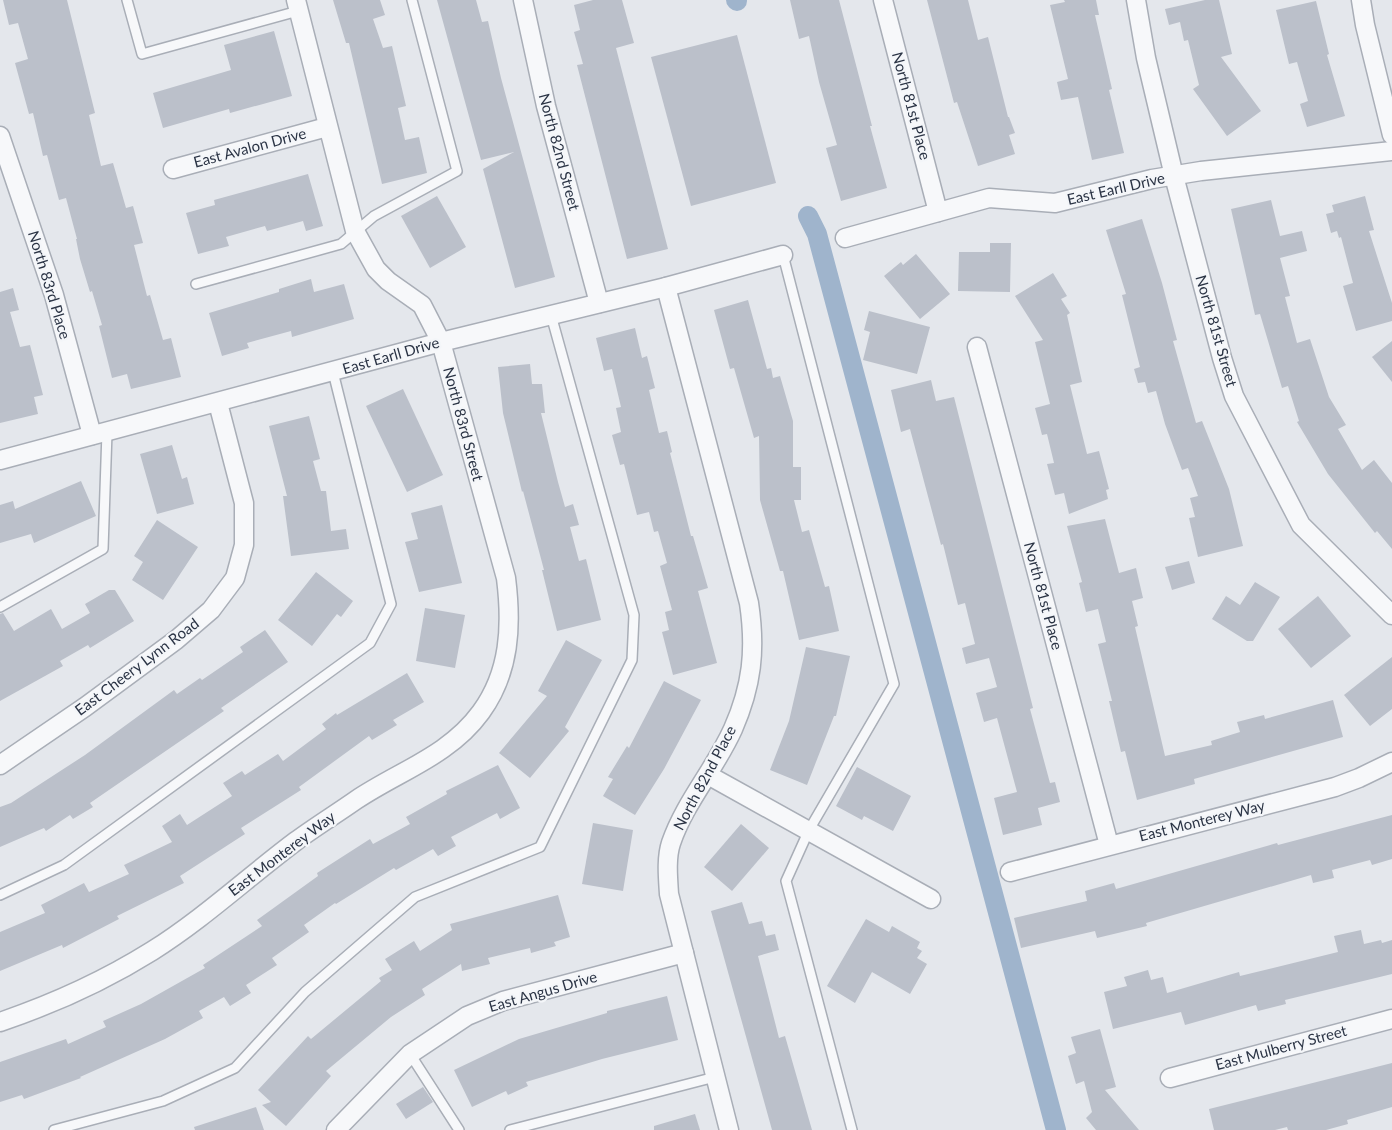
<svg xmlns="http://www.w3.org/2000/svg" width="1392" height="1130" font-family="Lato,sans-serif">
	<rect width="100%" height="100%" fill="#e4e7ec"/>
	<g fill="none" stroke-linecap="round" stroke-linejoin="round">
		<g stroke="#9fb4cc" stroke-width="20">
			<polyline points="736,0 737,1"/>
			<polyline points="808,216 817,234 1056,1130"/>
		</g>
	</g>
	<g fill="#bbc0ca">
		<polygon points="3,0 67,0 95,113 89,115 101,166 113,163 126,208 133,206 143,243 134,245 147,296 150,295 163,340 171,338 181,377 131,389 127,374 112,378 99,326 102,325 92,291 90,292 80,259 76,239 77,239 66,198 59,200 47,155 43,156 33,113 29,114 15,63 28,59 18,23 9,25"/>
		<polygon points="333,0 380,0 385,15 373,19 383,48 392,46 406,106 398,108 405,140 419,137 427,173 382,184 349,43 346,43"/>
		<polygon points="437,0 476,0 482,22 488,21 501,78 555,277 515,288 483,169 514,152 481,160"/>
		<polygon points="593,0 622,0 634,43 616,48 668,249 627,259 577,65 583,64 574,32 580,30 574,5"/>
		<polygon points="790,0 839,0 872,126 870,126 887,188 841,201 826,148 837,145 819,82 809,36 799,39"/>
		<polygon points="927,0 968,0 978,40 988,37 1008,117 1009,117 1015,133 1009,135 1015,154 978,166 957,102 954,103"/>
		<polygon points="1064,0 1096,0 1099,15 1095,15 1112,89 1109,90 1124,153 1092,160 1078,97 1061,100 1057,82 1068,79 1050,5 1065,2"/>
		<polygon points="1205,0 1219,0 1232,54 1221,57 1261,111 1227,136 1193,89 1199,85 1188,40 1184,41 1180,22 1169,25 1165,9"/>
		<polygon points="1316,1 1329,54 1327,55 1345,116 1307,127 1300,104 1308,101 1297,62 1289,64 1276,10"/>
		<polygon points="274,31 292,96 230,113 229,109 163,128 153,93 231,70 224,45"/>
		<polygon points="737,35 776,183 691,206 651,57"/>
		<polygon points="308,174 323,226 306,231 303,221 267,231 265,226 226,237 229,246 198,254 186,213 215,205 214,200"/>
		<polygon points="437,196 466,247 430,268 401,216"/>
		<polygon points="1365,196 1374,230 1369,231 1392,303 1392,321 1356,331 1343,286 1353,283 1341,237 1339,238 1337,231 1331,233 1326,214 1334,212 1332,205"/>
		<polygon points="1271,200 1280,236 1302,231 1307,251 1280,258 1290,296 1285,297 1297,343 1310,339 1329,397 1346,425 1338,429 1362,470 1374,460 1392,483 1392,549 1377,531 1375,533 1328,474 1297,422 1299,421 1288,386 1282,388 1260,314 1255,315 1231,209"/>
		<polygon points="1142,219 1162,283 1177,340 1173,341 1196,423 1202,421 1229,489 1243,546 1198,557 1189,518 1195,517 1190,498 1198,496 1188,468 1182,470 1165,424 1156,391 1148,393 1145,382 1138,383 1134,369 1140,367 1122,295 1126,294 1106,230"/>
		<polygon points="990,243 1011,243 1010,292 958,291 959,252 990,252"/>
		<polygon points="916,254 950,294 920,319 884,276 901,262 903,265"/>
		<polygon points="1053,273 1067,296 1061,299 1070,313 1067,315 1082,382 1070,385 1087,454 1099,451 1109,489 1106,490 1108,499 1069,514 1064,493 1055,495 1047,464 1054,463 1047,434 1042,435 1035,408 1050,404 1035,342 1043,340 1015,296"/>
		<polygon points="311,279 314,292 344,284 354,319 292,337 291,331 247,343 249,348 222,356 209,313 279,292 279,289"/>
		<polygon points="13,288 19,310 10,312 20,347 30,345 43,395 34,397 38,414 0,423 0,292"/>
		<polygon points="748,300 767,369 771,368 773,378 780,376 793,421 793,467 801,467 801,500 794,500 802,532 809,530 825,587 829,586 839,631 799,640 783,571 780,571 760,500 759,436 754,438 734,368 730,369 714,310"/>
		<polygon points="869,311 930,327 917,374 863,360 870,332 864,330"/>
		<polygon points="635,328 642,358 647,356 655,388 649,390 659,433 667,431 672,452 670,453 691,536 693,536 708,588 698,591 717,663 673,675 662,632 669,630 665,612 672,610 660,566 667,563 658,531 654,532 649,512 637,515 624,464 620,465 612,435 621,432 616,408 621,407 612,369 604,371 596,338"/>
		<polygon points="1392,341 1392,382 1372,357"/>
		<polygon points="530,364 532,384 542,384 545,413 541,413 558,482 565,507 573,504 579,525 570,527 579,561 586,559 601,620 557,631 542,570 544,570 523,491 522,492 503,413 498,367"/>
		<polygon points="931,380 936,401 954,397 1033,708 1030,709 1050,783 1055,782 1060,802 1038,808 1042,825 1003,835 994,798 1017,792 997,718 984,722 976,693 997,687 989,658 966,664 962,648 975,644 965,603 958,605 943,544 941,545 910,429 901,432 891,390"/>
		<polygon points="403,389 443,475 407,492 366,406"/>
		<polygon points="309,416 320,459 313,461 321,491 326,491 331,531 346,529 349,549 291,556 283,496 287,496 269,426"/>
		<polygon points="172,445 182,479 187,477 194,504 157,514 140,454"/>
		<polygon points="81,481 96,516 34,543 31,534 0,543 0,505 13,501 15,509"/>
		<polygon points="442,505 462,583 419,592 405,542 418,539 411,513"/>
		<polygon points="1105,519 1119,573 1136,568 1143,598 1132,601 1138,626 1135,627 1165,756 1212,745 1211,741 1240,732 1237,722 1264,715 1265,719 1333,700 1343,737 1194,779 1195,784 1137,800 1125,751 1121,752 1109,701 1112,701 1098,644 1106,642 1098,609 1086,612 1079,583 1082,582 1067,526"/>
		<polygon points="157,520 198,547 163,600 132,580 143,562 134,556"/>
		<polygon points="1189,561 1195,583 1172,590 1165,567"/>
		<polygon points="316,572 353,601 341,617 337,614 312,646 278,620"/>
		<polygon points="1255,582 1280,597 1253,641 1247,641 1212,619 1226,596 1240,605"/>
		<polygon points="109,590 115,590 134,621 90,648 88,645 60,661 63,666 0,701 0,614 3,613 14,631 51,609 62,629 90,613 85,604"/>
		<polygon points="1318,596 1351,636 1311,668 1278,629"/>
		<polygon points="425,608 465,615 455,668 416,661"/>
		<polygon points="265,630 288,662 221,708 224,711 90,803 93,807 73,819 70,815 46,831 44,828 0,847 0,807 11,803 85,755 174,690 177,694 200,678 202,680 243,652 240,647"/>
		<polygon points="566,640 602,660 565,727 569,731 530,778 499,753 547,696 538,691"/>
		<polygon points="806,647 850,656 836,716 834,716 807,785 770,770 789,721"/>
		<polygon points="1392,657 1392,709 1370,726 1344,695"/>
		<polygon points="407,673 424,702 393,720 397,725 372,740 369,736 299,787 301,790 241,828 245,834 180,876 184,883 117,916 119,919 63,948 62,945 0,971 0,932 45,913 41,905 84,883 89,892 129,874 124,865 172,842 162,826 180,814 187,825 232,796 223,783 242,771 245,775 278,754 283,761 326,729 322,724 336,713 337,715"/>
		<polygon points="664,681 701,700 664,769 635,815 603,796 613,779 608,777 627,746 629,748"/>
		<polygon points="498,765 520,808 500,819 497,813 451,837 456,846 438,856 433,849 396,870 394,868 336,904 335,903 304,925 309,932 272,958 277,965 246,985 251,993 230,1006 224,997 199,1011 203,1018 165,1039 80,1077 81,1078 24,1099 22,1095 0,1102 0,1062 66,1039 68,1044 106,1027 103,1021 141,1004 205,968 203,965 262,926 257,920 318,876 317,873 370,839 373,844 410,824 406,817 447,794 446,791"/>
		<polygon points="857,767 911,796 893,831 864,816 862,820 836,806"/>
		<polygon points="1392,815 1392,859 1372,865 1370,860 1332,870 1334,878 1313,883 1311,875 1146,923 1147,926 1097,938 1095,931 1021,948 1014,918 1087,901 1085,891 1114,883 1116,889 1277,843 1278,845"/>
		<polygon points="593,823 633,830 623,891 582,884"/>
		<polygon points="741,824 769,848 732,891 704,867"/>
		<polygon points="558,895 570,937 554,942 556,946 531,953 530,948 488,958 490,964 462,971 461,964 422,989 425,995 391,1017 326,1071 331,1076 286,1126 262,1105 271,1102 258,1090 308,1036 311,1039 381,981 379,978 392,970 385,959 414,941 420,951 452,930 450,924"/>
		<polygon points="742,902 749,924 762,921 766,936 775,934 779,950 758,956 779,1038 785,1036 812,1130 772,1130 711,911"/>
		<polygon points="866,919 889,932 892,926 920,942 917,948 922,951 917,958 927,964 910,994 872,972 855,1003 827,986"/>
		<polygon points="1361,930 1364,944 1381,940 1382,943 1392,940 1392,974 1285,1000 1286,1004 1258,1011 1256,1005 1185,1025 1181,1012 1113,1029 1104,992 1127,986 1124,977 1148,970 1151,980 1163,977 1167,993 1239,972 1240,976 1338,952 1334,936"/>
		<polygon points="667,996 678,1040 602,1059 526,1082 528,1086 508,1095 506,1091 472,1107 454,1070 519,1039 607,1013 607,1011"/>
		<polygon points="1100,1029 1116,1087 1105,1090 1139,1130 1096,1130 1086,1118 1092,1112 1084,1081 1076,1084 1068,1056 1076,1053 1071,1037"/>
		<polygon points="1392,1063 1392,1107 1347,1120 1348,1124 1326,1130 1288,1130 1287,1127 1275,1130 1214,1130 1209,1109"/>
		<polygon points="423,1087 433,1102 406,1119 396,1104"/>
		<polygon points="256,1107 264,1130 195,1130 194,1127"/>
		<polygon points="695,1114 700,1130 654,1130 654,1126"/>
	</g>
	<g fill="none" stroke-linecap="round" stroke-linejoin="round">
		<defs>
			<g id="service">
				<polyline points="127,0 142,54 298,11"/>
				<polyline points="783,255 894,684 809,830 786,881 852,1130"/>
				<polyline points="196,284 341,244 374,216 457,171 412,0"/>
				<polyline points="0,607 103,549 107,432"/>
				<polyline points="0,895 64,865 370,643 391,604 333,372"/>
				<polyline points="410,1054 459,1130"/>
				<polyline points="54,1130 163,1101 235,1068 305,992 415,897 540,847 632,660 634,615 551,315"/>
				<polyline points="510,1130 715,1077"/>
			</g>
			<g id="minor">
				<polyline points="523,0 546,106 599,303"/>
				<polyline points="883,0 938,212"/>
				<polyline points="1136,0 1146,58 1174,176 1222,358 1234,396 1301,525 1392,615"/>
				<polyline points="1361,0 1365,25 1392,135"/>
				<polyline points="0,136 54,295 92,435"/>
				<polyline points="173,169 327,127"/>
				<polyline points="845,238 989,198 1055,203 1152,179 1201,171 1392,151"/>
				<path d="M 666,287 L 749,603 C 756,650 752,686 733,729 C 715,769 685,802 671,843 C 666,858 668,878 669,894 L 729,1130"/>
				<polyline points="977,347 1109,845"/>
				<polyline points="0,460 441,342 666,287 783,255"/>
				<polyline points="0,765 85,707 176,640 211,610 235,578 244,545 244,503 218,403"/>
				<polyline points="708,775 931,899"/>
				<polyline points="1010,872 1335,787 1359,778 1392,762"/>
				<path d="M 0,1022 C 53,1004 104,981 152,951 C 203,919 248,877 296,841 C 315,827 336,814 356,800 C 399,771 449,756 481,712 C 510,672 512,626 506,578 L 441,342 L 422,305 L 388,281 L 376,269 L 355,231 L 296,0"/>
				<polyline points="1170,1078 1392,1019"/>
				<polyline points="336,1130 410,1054 467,1016 503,1001 684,953"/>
			</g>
		</defs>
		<use href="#service" stroke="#a9aeb7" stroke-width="12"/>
		<use href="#minor" stroke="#a9aeb7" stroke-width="21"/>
		<use href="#service" stroke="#f7f8fa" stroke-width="9"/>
		<use href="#minor" stroke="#f7f8fa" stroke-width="18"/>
	</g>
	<g text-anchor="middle" stroke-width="4.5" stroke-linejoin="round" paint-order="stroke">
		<g font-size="15" fill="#2b3445" stroke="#f4f6f9">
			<text transform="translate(911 106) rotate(75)" y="5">North 81st Place</text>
			<text transform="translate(250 148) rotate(-15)" y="5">East Avalon Drive</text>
			<text transform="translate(559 152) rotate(75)" y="5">North 82nd Street</text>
			<text transform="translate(1116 189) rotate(-13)" y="5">East Earll Drive</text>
			<text transform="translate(49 285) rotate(73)" y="5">North 83rd Place</text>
			<text transform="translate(1216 331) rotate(74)" y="5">North 81st Street</text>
			<text transform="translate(391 356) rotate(-16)" y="5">East Earll Drive</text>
			<text transform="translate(463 424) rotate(75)" y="5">North 83rd Street</text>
			<text transform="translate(1043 596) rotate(75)" y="5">North 81st Place</text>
			<text transform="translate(137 667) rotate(-37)" y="5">East Cheery Lynn Road</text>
			<text transform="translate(705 778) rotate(-62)" y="5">North 82nd Place</text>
			<text transform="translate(1202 821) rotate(-14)" y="5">East Monterey Way</text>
			<text transform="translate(282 854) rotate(-37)" y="5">East Monterey Way</text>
			<text transform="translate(543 992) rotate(-16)" y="5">East Angus Drive</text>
			<text transform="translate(1281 1048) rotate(-15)" y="5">East Mulberry Street</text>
		</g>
	</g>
</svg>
